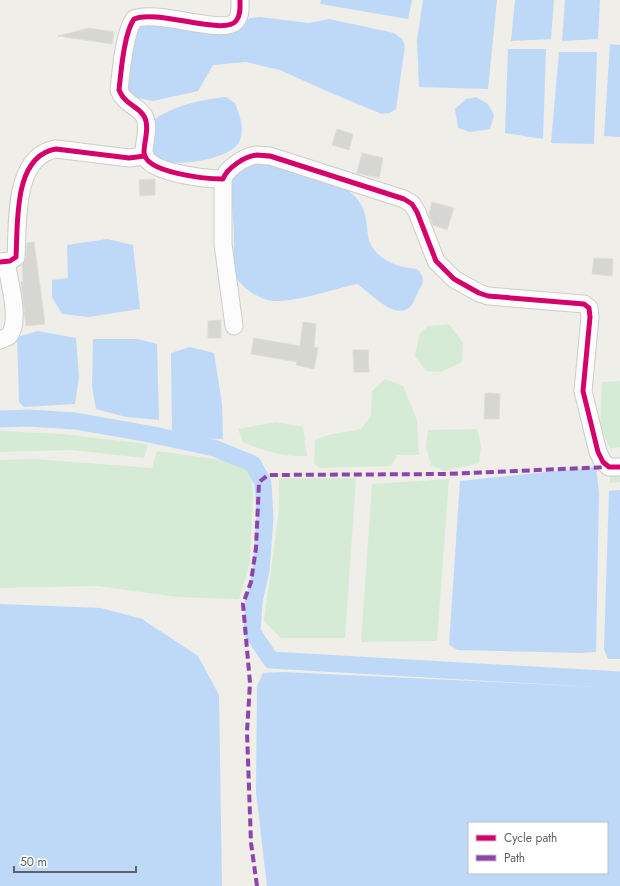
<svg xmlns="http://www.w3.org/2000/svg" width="620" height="886" font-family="Jost,sans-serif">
	<rect width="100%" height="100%" fill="#efeee9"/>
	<g fill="#d6ebd6">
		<polygon points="449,324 463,343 462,362 441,372 426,371 415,356 419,335 428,326"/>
		<polygon points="385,379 403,386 417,420 419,455 397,455 391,466 320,468 314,464 315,440 328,435 361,429 371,416 372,391"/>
		<polygon points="620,381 620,447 610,449 600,426 602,382"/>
		<path d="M 276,422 L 303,427 L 307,456 C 284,457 264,451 243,442 L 238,429 Z"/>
		<polygon points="477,429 481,446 479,463 444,471 431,465 426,447 428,430"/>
		<polygon points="0,431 62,434 148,444 144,458 72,450 0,452"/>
		<polygon points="157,451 230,461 251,472 253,495 250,563 239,599 178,597 97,586 0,588 0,460 34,459 152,468"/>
		<polygon points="620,465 620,482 610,483 610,468"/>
		<polygon points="279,478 356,478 345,638 281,638 264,621 279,510"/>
		<polygon points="449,479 437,641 361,642 372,484"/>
	</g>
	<g fill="#bed8f8" fill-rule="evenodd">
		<polygon points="321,0 412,0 408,19 320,4"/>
		<polygon points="423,0 497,0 488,89 419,87 417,40"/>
		<polygon points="515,0 554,0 551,39 511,41"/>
		<polygon points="565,0 600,0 598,39 562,41"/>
		<polygon points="260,17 309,23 329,19 394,33 402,39 405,46 396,109 390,113 382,114 331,93 280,70 246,62 213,65 198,91 153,101 133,97 126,88 135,25 242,23 250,18"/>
		<polygon points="610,44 620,45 620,137 604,136"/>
		<polygon points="508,49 546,49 543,139 505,133"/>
		<polygon points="559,52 597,52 594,144 551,143"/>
		<path d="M 226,97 L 235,103 C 239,114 245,128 240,140 C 233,159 184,165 166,162 C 161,162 156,157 152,155 L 153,120 C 176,105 198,100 226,97 Z"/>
		<polygon points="476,97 488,104 494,115 490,129 470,132 458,128 455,109 466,99"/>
		<path d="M 262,160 C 286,167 332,176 350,192 C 363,202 366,214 367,229 C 368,233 368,238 369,241 C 378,261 397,267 417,269 C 424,276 425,282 419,290 C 416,295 414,303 410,307 C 394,321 370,292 357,284 C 334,289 297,302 274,301 C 261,301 240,287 235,275 C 231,265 235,252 234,241 C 234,220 231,199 230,177 L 239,166 Z"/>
		<polygon points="107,239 133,245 140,309 88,317 62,314 52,297 52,280 68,278 67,245"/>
		<polygon points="38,331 76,338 79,377 75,404 24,407 19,402 17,337"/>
		<polygon points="93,339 137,339 157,344 159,420 126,417 96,409 92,387"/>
		<polygon points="190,347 214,353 222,404 223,439 189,438 172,430 171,353"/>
		<polygon points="596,467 599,493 596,652 580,653 458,650 449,645 460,481"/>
		<polygon points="620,490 620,659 608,659 604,649 609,491"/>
		<polygon points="0,604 101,608 142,619 198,656 219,695 222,886 0,886"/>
		<path d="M 283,672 L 620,688 L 620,886 L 267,886 L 256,792 L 257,686 L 263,673 ZM 469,823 L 607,823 L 607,873 L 469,873 Z"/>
	</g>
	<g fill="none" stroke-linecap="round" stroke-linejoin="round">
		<polyline stroke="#bed8f8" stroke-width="17" points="0,419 28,418 75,421 149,434 214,448 253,464 263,483 265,518 261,571 254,601 252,632 271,660 620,680"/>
	</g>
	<g fill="#d6d6d3" stroke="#deddd8">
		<polygon points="89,28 114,32 112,44 58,36"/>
		<polygon points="337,129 353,134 349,150 332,145"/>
		<polygon points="362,153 383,158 379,178 357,173"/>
		<polygon points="155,179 155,195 140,196 139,180"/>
		<polygon points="432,202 454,208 447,230 433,225 429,214"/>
		<polygon points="34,242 45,324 26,326 21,282 23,282 22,265 26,258 27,243"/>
		<polygon points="594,258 613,259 612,276 592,274"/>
		<polygon points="221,320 221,338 208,338 208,321"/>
		<polygon points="303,322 316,324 314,347 318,348 314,369 296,365 297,362 251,354 254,338 300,346"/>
		<polygon points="353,350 368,350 369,372 354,372"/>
		<polygon points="485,393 500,394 499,419 484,419"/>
	</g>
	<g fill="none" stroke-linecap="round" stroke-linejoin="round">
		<defs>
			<g id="minor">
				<path d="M 240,0 C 240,7 241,15 236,21 C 224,36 157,9 134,19 C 124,33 121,72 119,90 C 125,105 137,105 144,116 C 150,126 144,142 144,152 C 144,173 207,179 223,179 C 227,168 245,156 257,155 C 261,155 266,156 270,156 L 404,199 L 412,204 L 417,212 L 436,261 L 454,279 L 479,293 L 488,296 L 584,304 L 589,308 L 590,317 L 583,391 L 598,452 L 603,462 L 609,467 L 620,467"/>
				<polyline points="223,179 223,244 234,326"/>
				<path d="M 0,262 L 10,261 L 16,257 C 18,223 13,156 56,149 L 129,158 L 145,156"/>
				<path d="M 0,340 L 9,336 C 21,321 9,280 6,262"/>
			</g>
		</defs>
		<use href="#minor" stroke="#cccccb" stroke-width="19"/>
		<use href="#minor" stroke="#fdfcfc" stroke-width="17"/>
		<polyline stroke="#8e44ad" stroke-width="4" stroke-dasharray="8 4" stroke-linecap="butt" points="257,886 251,843 247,732 250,683 243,604 251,582 256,548 259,482 268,475 445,474 609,467"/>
		<defs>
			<g id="cycleway">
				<path d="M 240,0 C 240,7 241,15 236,21 C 224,36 157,9 134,19 C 124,33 121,72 119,90 C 125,105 137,105 144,116 C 150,126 144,142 144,152 C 144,173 207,179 223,179 C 227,168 245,156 257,155 C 261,155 266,156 270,156 L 404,199 L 412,204 L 417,212 L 436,261 L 454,279 L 479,293 L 488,296 L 584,304 L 589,308 L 590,317 L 583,391 L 598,452 L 603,462 L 609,467 L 620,467"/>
				<path d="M 0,262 L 10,261 L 16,257 C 18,223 13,156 56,149 L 129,158 L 145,156"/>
			</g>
		</defs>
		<use href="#cycleway" stroke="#fff" stroke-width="8"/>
		<use href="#cycleway" stroke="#d6006c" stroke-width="5"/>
	</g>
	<rect x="468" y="822" width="140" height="52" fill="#ffffff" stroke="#bfc0c3"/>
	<rect x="476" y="835" width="20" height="6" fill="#d6006c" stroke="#bfc0c3"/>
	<text x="504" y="842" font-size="12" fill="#5e6168">Cycle path</text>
	<rect x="476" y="855" width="20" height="6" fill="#8e44ad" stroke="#bfc0c3"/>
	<text x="504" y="862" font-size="12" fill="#5e6168">Path</text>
	<path d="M14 866v6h122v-6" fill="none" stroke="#5e6168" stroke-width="2"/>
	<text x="20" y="866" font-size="12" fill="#5e6168" stroke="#ffffff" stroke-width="3" paint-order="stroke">50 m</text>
</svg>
